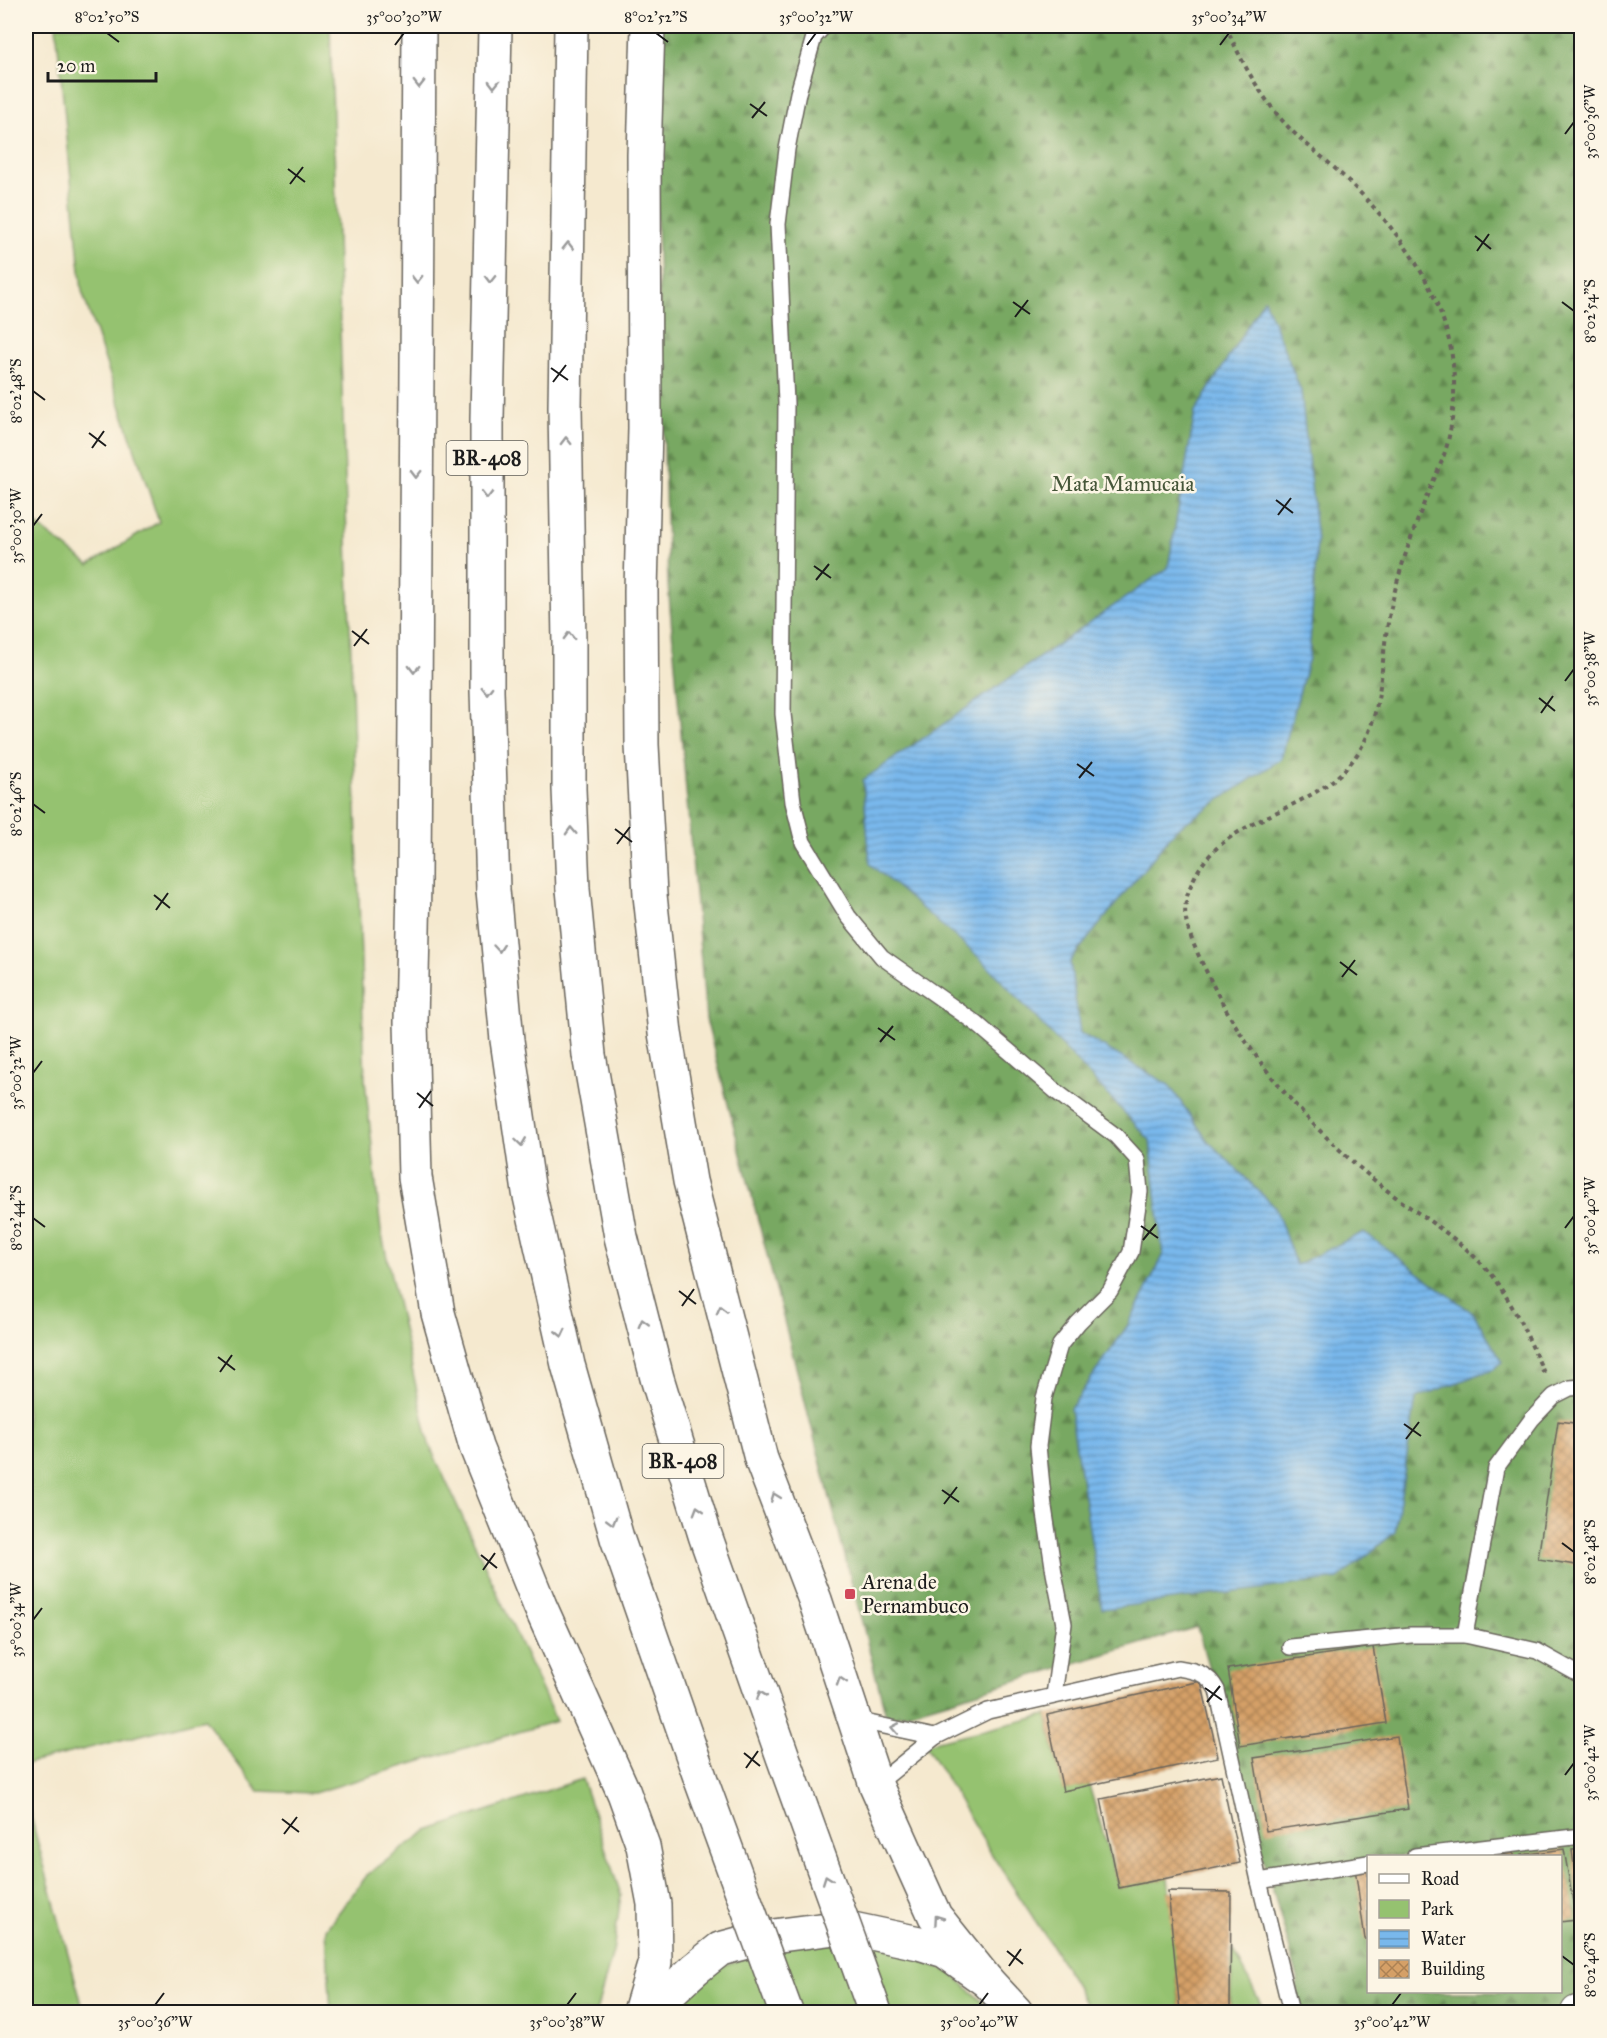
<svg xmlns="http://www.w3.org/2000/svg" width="1607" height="2038" font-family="'IM FELL Great Primer',serif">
	<defs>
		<pattern id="forest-firs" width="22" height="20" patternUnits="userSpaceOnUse" patternTransform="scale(1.5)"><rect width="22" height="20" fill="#78a862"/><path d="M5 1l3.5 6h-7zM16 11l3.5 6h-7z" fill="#628850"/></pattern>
		<pattern id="water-rules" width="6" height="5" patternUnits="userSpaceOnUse" patternTransform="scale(1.5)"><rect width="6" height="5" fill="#79b8ec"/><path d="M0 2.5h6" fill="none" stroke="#6295be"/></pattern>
		<pattern id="building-cross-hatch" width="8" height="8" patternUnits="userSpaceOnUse" patternTransform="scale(1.5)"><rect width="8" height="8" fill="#d5a067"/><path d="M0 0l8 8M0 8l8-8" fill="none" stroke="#ac8254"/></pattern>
	</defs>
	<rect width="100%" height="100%" fill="#fcf5e5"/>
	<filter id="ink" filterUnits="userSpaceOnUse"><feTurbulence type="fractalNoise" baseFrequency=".0167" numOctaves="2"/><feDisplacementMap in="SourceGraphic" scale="12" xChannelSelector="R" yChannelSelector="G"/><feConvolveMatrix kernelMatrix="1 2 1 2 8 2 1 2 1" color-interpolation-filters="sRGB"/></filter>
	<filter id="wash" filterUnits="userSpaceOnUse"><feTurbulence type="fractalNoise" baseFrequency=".008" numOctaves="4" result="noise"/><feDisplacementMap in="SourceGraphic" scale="24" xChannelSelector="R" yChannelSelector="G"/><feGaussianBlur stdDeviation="1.35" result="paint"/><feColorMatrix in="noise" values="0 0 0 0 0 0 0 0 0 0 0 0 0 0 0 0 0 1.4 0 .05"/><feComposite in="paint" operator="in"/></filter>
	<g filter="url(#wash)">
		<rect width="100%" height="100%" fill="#f5e9cf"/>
		<g fill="#95c270" stroke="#586f46" stroke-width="1.5">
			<polygon points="56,26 330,26 365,1080 381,1231 429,1444 556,1721 314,1793 258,1791 204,1719 26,1764 26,517 89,565 159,522 82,291"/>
			<polygon points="1047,1715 1063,1790 1089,1785 1119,1888 1168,1878 1180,2010 1230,2010 1233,1949 1265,2012 1091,2012 1054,1949 994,1858 925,1744"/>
			<polygon points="582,1779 621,1895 613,1952 596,2012 331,2012 326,1929 368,1874 427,1831"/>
			<polygon points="26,1799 84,2012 26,2012"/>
			<polygon points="797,1940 877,1942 952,1973 993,2012 668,2012 721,1967"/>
		</g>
		<path fill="url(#forest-firs)" stroke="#4a623f" stroke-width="1.5" fill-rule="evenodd" d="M 651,26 L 1581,26 L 1581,2012 L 1301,2012 L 1297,1987 L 1298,1978 L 1197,1627 L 887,1719 L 706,1019 L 668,584 ZM 1368,1856 L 1560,1856 L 1560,1992 L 1368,1992 Z"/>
		<polygon fill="url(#water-rules)" stroke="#4a6a84" stroke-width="1.5" points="1264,299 1301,391 1317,541 1309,658 1281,759 1176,829 1070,961 1080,1033 1169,1085 1208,1141 1275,1207 1296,1265 1364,1232 1474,1314 1503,1362 1493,1369 1416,1398 1395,1532 1338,1579 1102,1609 1070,1409 1128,1325 1163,1256 1150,1140 981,959 870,864 863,780 1168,568 1195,412"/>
		<g id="blocks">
			<g fill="url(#building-cross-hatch)">
				<polygon points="1558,1421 1582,1424 1582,1566 1538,1559"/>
				<polygon points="1373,1647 1386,1723 1240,1746 1228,1669"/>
				<polygon points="1201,1681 1218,1757 1063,1791 1047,1715"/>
				<polygon points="1397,1736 1408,1809 1266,1831 1254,1758"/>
				<polygon points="1221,1775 1240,1863 1119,1888 1101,1799"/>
				<polygon points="1564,1849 1576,1920 1560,1922 1560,1856 1522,1856 1521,1855"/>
				<polygon points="1582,1849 1582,1910 1580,1910 1572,1850"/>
				<polygon points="1513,1853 1513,1856 1499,1856 1498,1855"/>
				<polygon points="1368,1866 1368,1939 1365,1939 1355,1868"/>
				<polygon points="1168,1891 1231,1892 1230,2010 1180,2011"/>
			</g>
		</g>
	</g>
	<g filter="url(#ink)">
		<use href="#blocks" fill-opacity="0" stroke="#68645b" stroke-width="1.5"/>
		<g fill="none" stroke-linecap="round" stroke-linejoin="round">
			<defs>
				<g id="service">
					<polyline points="824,26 814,37 798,93 787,149 778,224 786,403 783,714 793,802 803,842 848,916 882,957 977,1024 1058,1093 1116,1136 1137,1159 1140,1192 1131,1252 1110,1291 1078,1323 1060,1345 1044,1398 1038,1446 1044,1507 1054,1573 1064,1624 1054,1695"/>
					<polyline points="1465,1635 1496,1468 1532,1419 1554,1396 1570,1388 1582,1387"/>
					<polyline points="1290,1647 1411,1635 1465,1635 1537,1651 1582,1676"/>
					<polyline points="855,1720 935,1737"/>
					<path d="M 876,1785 L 935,1737 L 988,1711 L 1178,1668 C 1196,1671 1208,1673 1217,1690 L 1259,1881 L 1291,2012"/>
					<polyline points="1415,1856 1582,1836"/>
					<polyline points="1259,1881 1368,1863"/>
				</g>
				<polyline id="minor" points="1577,2012 1582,2011"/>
				<polyline id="secondary" points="648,2012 695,1969 720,1949 765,1937 843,1927 919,1943 945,1951 987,1981 1016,2012"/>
				<g id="trunk">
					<polyline points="419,26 414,884 411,1022 415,1177 438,1313 476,1447 540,1606 624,1793 643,1846 654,1904 655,1962 640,2012"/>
					<polyline points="571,26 565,407 569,643 569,789 573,889"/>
					<polyline points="648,26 644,155 645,428 641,591 642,745 650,895 665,1033 690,1181 761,1459 815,1600 876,1785 935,1916 987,1981"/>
					<polyline points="493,890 487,690 487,419 495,26"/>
				</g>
			</defs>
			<use href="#service" stroke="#68645b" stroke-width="18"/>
			<use href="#minor" stroke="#68645b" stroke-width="34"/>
			<use href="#secondary" stroke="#68645b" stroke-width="36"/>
			<use href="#trunk" stroke="#68645b" stroke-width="36"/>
			<path stroke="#68645b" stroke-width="4" stroke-dasharray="4.5 4.5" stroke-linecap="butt" d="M 1226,26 C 1240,59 1257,90 1281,119 C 1295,136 1313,149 1330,164 C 1384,212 1437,276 1451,350 C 1456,379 1455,411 1448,441 C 1443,463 1432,482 1424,503 C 1409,542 1395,582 1388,623 C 1379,673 1384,724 1349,765 C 1306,815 1219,817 1192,883 C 1186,895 1183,911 1187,924 C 1192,945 1204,966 1213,985 C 1253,1065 1314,1132 1384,1188 C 1419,1216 1458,1236 1488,1271 C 1513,1302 1528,1337 1544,1373"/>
			<use href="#service" stroke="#fff" stroke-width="15"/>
			<use href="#minor" stroke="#fff" stroke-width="32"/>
			<use href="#secondary" stroke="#fff" stroke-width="33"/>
			<use href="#trunk" stroke="#fff" stroke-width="33"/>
			<defs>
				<g id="trunk-bridge">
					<polyline points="573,889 589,1055 621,1237 657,1378 705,1535 783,1757 875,2012"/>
					<polyline points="493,890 507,1040 529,1192 568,1365 617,1538 701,1780 786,2012"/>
				</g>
			</defs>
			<use href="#trunk-bridge" stroke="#68645b" stroke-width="36" stroke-linecap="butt"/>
			<use href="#trunk-bridge" stroke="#fff" stroke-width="33"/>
		</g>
		<defs><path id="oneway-chevron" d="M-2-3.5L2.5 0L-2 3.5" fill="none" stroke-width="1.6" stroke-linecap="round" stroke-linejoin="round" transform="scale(1.5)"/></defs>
		<g stroke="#999">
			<use href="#oneway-chevron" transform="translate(419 84) rotate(90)"/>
			<use href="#oneway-chevron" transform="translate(494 84) rotate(91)"/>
			<use href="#oneway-chevron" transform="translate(568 246) rotate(-89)"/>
			<use href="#oneway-chevron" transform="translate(417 279) rotate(90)"/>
			<use href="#oneway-chevron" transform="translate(490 279) rotate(91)"/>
			<use href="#oneway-chevron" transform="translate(566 441) rotate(-91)"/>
			<use href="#oneway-chevron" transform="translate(416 474) rotate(91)"/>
			<use href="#oneway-chevron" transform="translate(487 495) rotate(90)"/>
			<use href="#oneway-chevron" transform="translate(569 636) rotate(-91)"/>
			<use href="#oneway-chevron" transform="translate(414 669) rotate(91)"/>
			<use href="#oneway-chevron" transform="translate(487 690) rotate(89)"/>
			<use href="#oneway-chevron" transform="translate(571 831) rotate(-92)"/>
			<use href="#oneway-chevron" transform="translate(499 948) rotate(85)"/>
			<use href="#oneway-chevron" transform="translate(521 1142) rotate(82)"/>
			<use href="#oneway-chevron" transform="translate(721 1310) rotate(-104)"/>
			<use href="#oneway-chevron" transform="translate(643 1323) rotate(-105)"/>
			<use href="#oneway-chevron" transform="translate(561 1333) rotate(77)"/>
			<use href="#oneway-chevron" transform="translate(775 1497) rotate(-111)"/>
			<use href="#oneway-chevron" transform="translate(698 1510) rotate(-107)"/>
			<use href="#oneway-chevron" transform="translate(612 1521) rotate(74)"/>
			<use href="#oneway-chevron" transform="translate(841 1681) rotate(-108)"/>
			<use href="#oneway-chevron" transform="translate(761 1695) rotate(-109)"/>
			<use href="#oneway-chevron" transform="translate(895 1728) rotate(-169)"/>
			<use href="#oneway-chevron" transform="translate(827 1879) rotate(-110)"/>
			<use href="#oneway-chevron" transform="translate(938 1919) rotate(-125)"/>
		</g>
	</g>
	<path fill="none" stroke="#1c1c1c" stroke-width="2" d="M 107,33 L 119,42M 656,33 L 668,42M 395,45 L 404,33M 807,45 L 816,33M 1220,45 L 1229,33M 750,104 L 767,116M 752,118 L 765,102M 1565,134 L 1574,122M 288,169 L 305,182M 290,184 L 303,167M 1475,236 L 1491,249M 1477,251 L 1489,234M 1013,302 L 1030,314M 1562,302 L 1574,311M 1015,317 L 1028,300M 551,368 L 568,380M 553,382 L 566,365M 33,391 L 45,400M 89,433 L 106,446M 92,448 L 104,431M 1276,500 L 1293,513M 1278,515 L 1291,498M 33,526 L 42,514M 814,566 L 831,578M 816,580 L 829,564M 352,631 L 369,644M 354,646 L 367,629M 1565,681 L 1574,669M 1539,698 L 1555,711M 1541,713 L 1553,696M 1077,764 L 1094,776M 1079,778 L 1092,762M 33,804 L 45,813M 615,829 L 632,842M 617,844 L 630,827M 154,895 L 170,908M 156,910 L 168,893M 1340,962 L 1357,975M 1342,977 L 1355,960M 878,1028 L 895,1040M 880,1042 L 893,1026M 33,1073 L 42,1061M 417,1093 L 433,1106M 419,1108 L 431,1091M 33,1218 L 45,1227M 1141,1226 L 1158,1238M 1565,1228 L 1574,1216M 1143,1240 L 1156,1224M 679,1291 L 696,1304M 682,1306 L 694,1289M 218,1357 L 235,1370M 220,1372 L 232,1355M 1404,1424 L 1421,1436M 1406,1439 L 1419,1422M 942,1490 L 959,1502M 944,1504 L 957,1487M 1562,1543 L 1574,1552M 481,1555 L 497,1568M 483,1570 L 495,1553M 33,1620 L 42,1608M 1205,1688 L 1222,1700M 1207,1702 L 1220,1686M 744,1753 L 760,1766M 746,1768 L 758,1751M 1565,1775 L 1574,1763M 282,1819 L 299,1832M 284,1834 L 297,1817M 1007,1951 L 1023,1964M 1562,1956 L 1574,1965M 1009,1966 L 1021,1949M 155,2005 L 164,1993M 567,2005 L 576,1993M 979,2005 L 988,1993M 1392,2005 L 1401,1993"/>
	<rect fill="#d1495b" stroke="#fcf5e5" stroke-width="2" x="844" y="1588" width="12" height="12" rx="3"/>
	<g text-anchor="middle" stroke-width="5" stroke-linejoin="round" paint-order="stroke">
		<g fill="#fcf5e5" stroke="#5f5d58" stroke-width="1.5">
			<rect x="446.5" y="441" width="81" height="34" rx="4.5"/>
			<rect x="642.5" y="1444" width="81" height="34" rx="4.5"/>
		</g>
		<g font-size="20" font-weight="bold" fill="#1c1c1c">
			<text x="487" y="465">BR-408</text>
			<text x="683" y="1468">BR-408</text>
		</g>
		<g font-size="21" fill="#465639" stroke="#fcf5e5">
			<text x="1123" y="491">Mata Mamucaia</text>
		</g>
		<g font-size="21" fill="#1c1c1c" stroke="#fcf5e5" text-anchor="start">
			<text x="862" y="1589">Arena de<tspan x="862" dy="24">Pernambuco</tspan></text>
		</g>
	</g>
	<rect width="1607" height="2038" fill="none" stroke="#fcf5e5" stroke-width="66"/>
	<rect x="1367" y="1855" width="195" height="138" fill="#fcf5e5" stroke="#a29e95" stroke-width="1.5"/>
	<rect x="1379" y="1874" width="30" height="9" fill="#ffffff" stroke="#a29e95" stroke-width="1.5"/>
	<text x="1421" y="1885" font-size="18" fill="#1c1c1c">Road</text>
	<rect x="1379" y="1900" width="30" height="18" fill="#95c270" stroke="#a29e95" stroke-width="1.5"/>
	<text x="1421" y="1915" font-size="18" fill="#1c1c1c">Park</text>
	<rect x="1379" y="1930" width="30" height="18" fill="url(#water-rules)" stroke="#a29e95" stroke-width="1.5"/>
	<text x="1421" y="1945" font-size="18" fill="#1c1c1c">Water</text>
	<rect x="1379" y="1960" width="30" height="18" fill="url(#building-cross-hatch)" stroke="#a29e95" stroke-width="1.5"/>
	<text x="1421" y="1975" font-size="18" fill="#1c1c1c">Building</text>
	<path d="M48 72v9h108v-9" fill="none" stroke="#1c1c1c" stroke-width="3"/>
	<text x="57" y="72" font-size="18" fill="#1c1c1c" stroke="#fcf5e5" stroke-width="4.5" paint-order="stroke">20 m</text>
	<rect x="33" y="33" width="1541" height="1972" fill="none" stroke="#1c1c1c" stroke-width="2"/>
	<g font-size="15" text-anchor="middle" fill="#1c1c1c">
		<text x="107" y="22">8°02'50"S</text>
		<text x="404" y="22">35°00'30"W</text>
		<text x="656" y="22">8°02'52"S</text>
		<text x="816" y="22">35°00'32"W</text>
		<text x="1229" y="22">35°00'34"W</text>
		<text transform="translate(1590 122) rotate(-90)" y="5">35°00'36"W</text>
		<text transform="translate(1590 311) rotate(-90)" y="5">8°02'54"S</text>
		<text transform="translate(16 391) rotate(-90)" y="5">8°02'48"S</text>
		<text transform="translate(16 526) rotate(-90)" y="5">35°00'30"W</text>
		<text transform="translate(1590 669) rotate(-90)" y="5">35°00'38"W</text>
		<text transform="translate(16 804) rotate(-90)" y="5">8°02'46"S</text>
		<text transform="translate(16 1073) rotate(-90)" y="5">35°00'32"W</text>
		<text transform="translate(1590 1216) rotate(-90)" y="5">35°00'40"W</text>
		<text transform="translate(16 1218) rotate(-90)" y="5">8°02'44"S</text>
		<text transform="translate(1590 1552) rotate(-90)" y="5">8°02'48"S</text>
		<text transform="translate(16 1620) rotate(-90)" y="5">35°00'34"W</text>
		<text transform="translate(1590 1763) rotate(-90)" y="5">35°00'42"W</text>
		<text transform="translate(1590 1965) rotate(-90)" y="5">8°02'46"S</text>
		<text x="155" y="2027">35°00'36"W</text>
		<text x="567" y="2027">35°00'38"W</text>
		<text x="979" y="2027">35°00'40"W</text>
		<text x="1392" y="2027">35°00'42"W</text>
	</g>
</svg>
